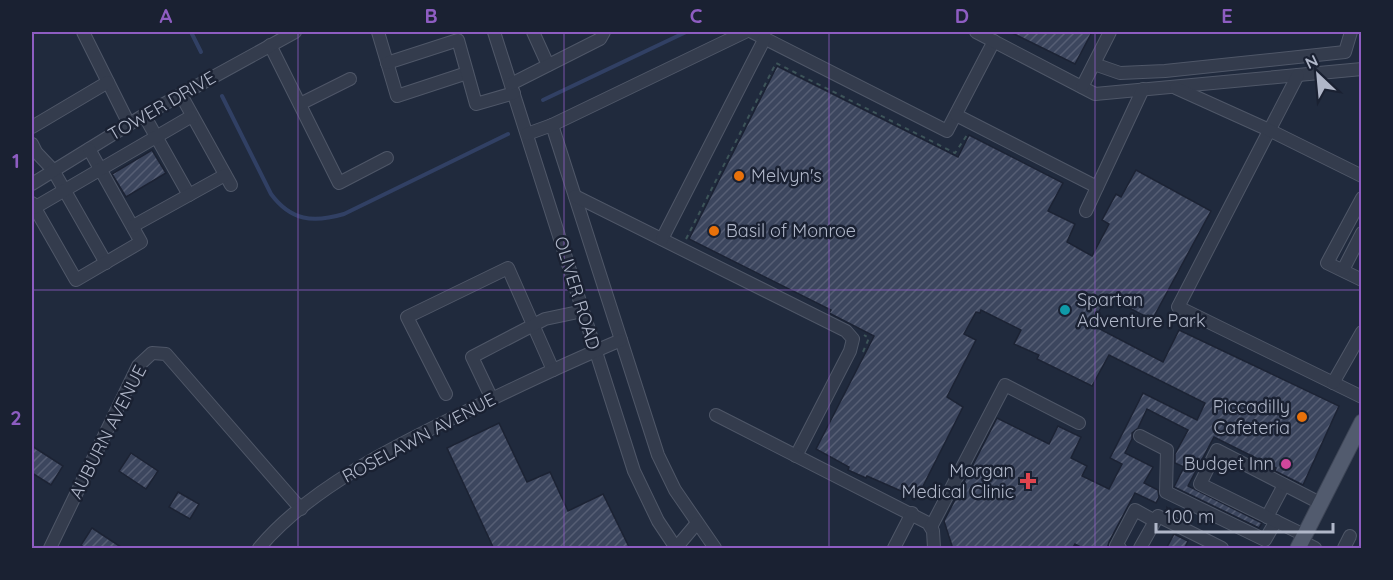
<svg xmlns="http://www.w3.org/2000/svg" width="1393" height="580" font-family="Quicksand,sans-serif">
	<defs>
		<pattern id="building-hatch" width="6" height="6" patternUnits="userSpaceOnUse" patternTransform="scale(1.5)"><rect width="6" height="6" fill="#3c465e"/><path d="M-1 1l2-2M0 6l6-6M5 7l2-2" fill="none" stroke="#565e74"/></pattern>
	</defs>
	<rect width="100%" height="100%" fill="#202a3d"/>
	<g fill="none" stroke-linecap="round" stroke-linejoin="round">
		<g stroke="#314064" stroke-width="4">
			<polyline points="191,32 201,52"/>
			<path d="M 222,96 L 271,194 C 291,221 313,223 344,214 L 508,134"/>
			<polyline points="543,100 686,32"/>
		</g>
	</g>
	<g fill="url(#building-hatch)" stroke="#1c2334" stroke-width="1.5">
		<polygon points="1010,32 1092,32 1075,64"/>
		<polygon points="777,66 958,157 969,135 1063,183 1048,211 1075,224 1067,242 1092,256 1109,224 1102,220 1116,194 1121,197 1136,170 1211,211 1152,320 1107,296 1092,325 1163,362 1179,330 1339,406 1303,485 1275,471 1276,468 1214,437 1188,486 1262,523 1259,528 1174,487 1184,467 1175,463 1175,454 1188,430 1147,409 1138,428 1132,433 1132,439 1125,453 1153,467 1144,483 1158,490 1159,497 1156,503 1135,493 1109,542 1107,549 1084,549 1075,544 1072,549 953,549 944,521 997,418 1049,444 1058,426 1081,437 1071,458 1087,466 1082,476 1109,489 1122,464 1110,458 1143,393 1197,420 1205,403 1109,355 1092,386 1037,359 1039,355 1014,344 1021,330 981,310 980,313 976,312 964,334 976,340 947,397 963,407 917,498 867,476 866,478 848,470 849,467 816,449 874,336 829,313 831,310 689,239"/>
		<polygon points="152,150 166,173 126,197 112,174"/>
		<polygon points="499,423 527,482 550,472 568,511 603,494 630,549 494,549 447,448"/>
		<polygon points="32,446 63,466 51,485 32,473"/>
		<polygon points="131,453 158,471 146,489 119,471"/>
		<polygon points="178,492 199,504 190,519 169,507"/>
		<polygon points="92,528 124,549 86,549 81,545"/>
		<polygon points="1174,534 1188,541 1184,549 1166,549"/>
	</g>
	<g fill="none" stroke-linecap="round" stroke-linejoin="round">
		<defs>
			<g id="minor">
				<polyline points="83,32 129,124"/>
				<polyline points="378,32 397,96 467,73"/>
				<polyline points="494,32 634,471 658,521 676,548"/>
				<polyline points="533,32 548,65"/>
				<polyline points="752,32 947,131 994,41"/>
				<polyline points="976,32 1095,94 1362,69"/>
				<polyline points="270,45 339,183 387,158"/>
				<polyline points="387,63 458,40 476,104 514,93"/>
				<polyline points="1094,64 1120,73 1165,71 1345,52 1351,32"/>
				<polyline points="1298,75 1178,307 1362,397"/>
				<polyline points="511,84 600,39 604,32"/>
				<polyline points="1082,87 1110,32"/>
				<polyline points="1176,88 1269,130 1362,176"/>
				<polyline points="181,95 231,185"/>
				<polyline points="300,104 350,79"/>
				<polyline points="144,115 189,195"/>
				<polyline points="956,115 1097,187"/>
				<polyline points="552,125 658,455 675,490 715,548"/>
				<polyline points="32,127 108,82"/>
				<polyline points="527,134 552,125 745,32"/>
				<polyline points="32,144 36,152 53,170 106,263"/>
				<polyline points="32,184 144,115 295,32"/>
				<polyline points="575,196 846,331 853,339 850,351 796,456"/>
				<polyline points="1362,198 1327,263 1362,280"/>
				<polyline points="32,203 76,280 141,242 89,149"/>
				<polyline points="34,208 192,116"/>
				<polyline points="1086,211 1143,89"/>
				<polyline points="133,226 225,175"/>
				<polyline points="662,239 765,38"/>
				<polyline points="1343,270 1362,233"/>
				<polyline points="1333,383 1362,332"/>
				<polyline points="446,394 407,317 508,268 553,370"/>
				<polyline points="492,399 472,357 545,319 583,311"/>
				<polyline points="716,415 928,523 933,531 934,548"/>
				<polyline points="1140,436 1167,450 1166,492 1265,540 1276,521"/>
				<polyline points="1267,517 1284,485"/>
				<polyline points="931,527 1005,385 1079,423"/>
				<polyline points="1304,535 1200,484 1217,450 1320,503"/>
				<polyline points="1301,541 1315,548"/>
				<polyline points="50,548 138,366 152,353 166,354 301,509"/>
				<path d="M 259,548 C 309,488 397,445 467,411 C 518,386 569,362 621,340"/>
				<polyline points="676,548 697,523"/>
				<polyline points="894,548 912,513"/>
				<polyline points="1120,548 1116,546 1135,510 1155,521"/>
				<polyline points="1140,548 1158,516 1222,548"/>
				<polyline points="1344,548 1350,536"/>
			</g>
			<polyline id="major" points="1298,548 1362,422"/>
		</defs>
		<use href="#minor" stroke="#4f5768" stroke-width="14"/>
		<use href="#major" stroke="#3d4556" stroke-width="17"/>
		<g stroke="#3d5459" stroke-width="2" stroke-dasharray="4.5 4.5" stroke-linecap="butt">
			<polyline points="686,239 776,63 955,153 967,135"/>
			<polyline points="863,352 869,338 864,335"/>
		</g>
		<use href="#minor" stroke="#343c4d" stroke-width="12"/>
		<use href="#major" stroke="#525b6e" stroke-width="15"/>
	</g>
	<path fill="none" stroke="#8e5dc2" stroke-width="1.5" stroke-opacity="0.55" d="M 298,32 L 298,548M 564,32 L 564,548M 829,32 L 829,548M 1095,32 L 1095,548M 32,290 L 1362,290"/>
	<g fill="#e8710a" stroke="#1a2132" stroke-width="2">
		<circle cx="739" cy="176" r="6"/>
		<circle cx="714" cy="231" r="6"/>
		<circle cx="1302" cy="417" r="6"/>
	</g>
	<circle fill="#0f9aa8" stroke="#1a2132" stroke-width="2" cx="1065" cy="310" r="6"/>
	<circle fill="#d1479c" stroke="#1a2132" stroke-width="2" cx="1286" cy="464" r="6"/>
	<path fill="#e0444e" stroke="#1a2132" stroke-width="2" d="M1025 472h6v6h6v6h-6v6h-6v-6h-6v-6h6z"/>
	<g text-anchor="middle" stroke-width="5" stroke-linejoin="round" paint-order="stroke">
		<g font-size="18" fill="#b0b7c9" stroke="#1a2132">
			<text transform="translate(162 106) rotate(-30)" y="6">TOWER DRIVE</text>
			<text transform="translate(577 293) rotate(73)" y="6">OLIVER ROAD</text>
			<text transform="translate(108 432) rotate(-63)" y="6">AUBURN AVENUE</text>
			<text transform="translate(419 438) rotate(-28)" y="6">ROSELAWN AVENUE</text>
		</g>
		<g font-size="18" fill="#b0b7c9" stroke="#1a2132" text-anchor="start">
			<text x="751" y="182">Melvyn's</text>
			<text x="726" y="237">Basil of Monroe</text>
			<text x="1077" y="306">Spartan<tspan x="1077" dy="21">Adventure Park</tspan></text>
			<text x="1290" y="413" text-anchor="end">Piccadilly<tspan x="1290" dy="21">Cafeteria</tspan></text>
			<text x="1274" y="470" text-anchor="end">Budget Inn</text>
			<text x="1014" y="477" text-anchor="end">Morgan<tspan x="1014" dy="21">Medical Clinic</tspan></text>
		</g>
	</g>
	<rect width="1393" height="580" fill="none" stroke="#1a2132" stroke-width="66"/>
	<g transform="translate(1318 75) rotate(334)" stroke="#1a2132" stroke-width="4.5" paint-order="stroke">
	<path d="M0-4.5L10 22L0 15L-10 22Z" fill="#b0b7c9"/>
	<text y="-9" font-size="16" font-weight="bold" text-anchor="middle" fill="#b0b7c9">N</text>
	</g>
	<path d="M1156 523v9h177v-9" fill="none" stroke="#b0b7c9" stroke-width="3"/>
	<text x="1165" y="523" font-size="18" fill="#b0b7c9" stroke="#1a2132" stroke-width="4.5" paint-order="stroke">100 m</text>
	<rect x="33" y="33" width="1327" height="514" fill="none" stroke="#8e5dc2" stroke-width="2"/>
	<g font-size="20" text-anchor="middle" font-weight="bold" fill="#8e5dc2">
		<text x="166" y="23">A</text>
		<text x="431" y="23">B</text>
		<text x="696" y="23">C</text>
		<text x="962" y="23">D</text>
		<text x="1227" y="23">E</text>
		<text x="16" y="168">1</text>
		<text x="16" y="425">2</text>
	</g>
</svg>
